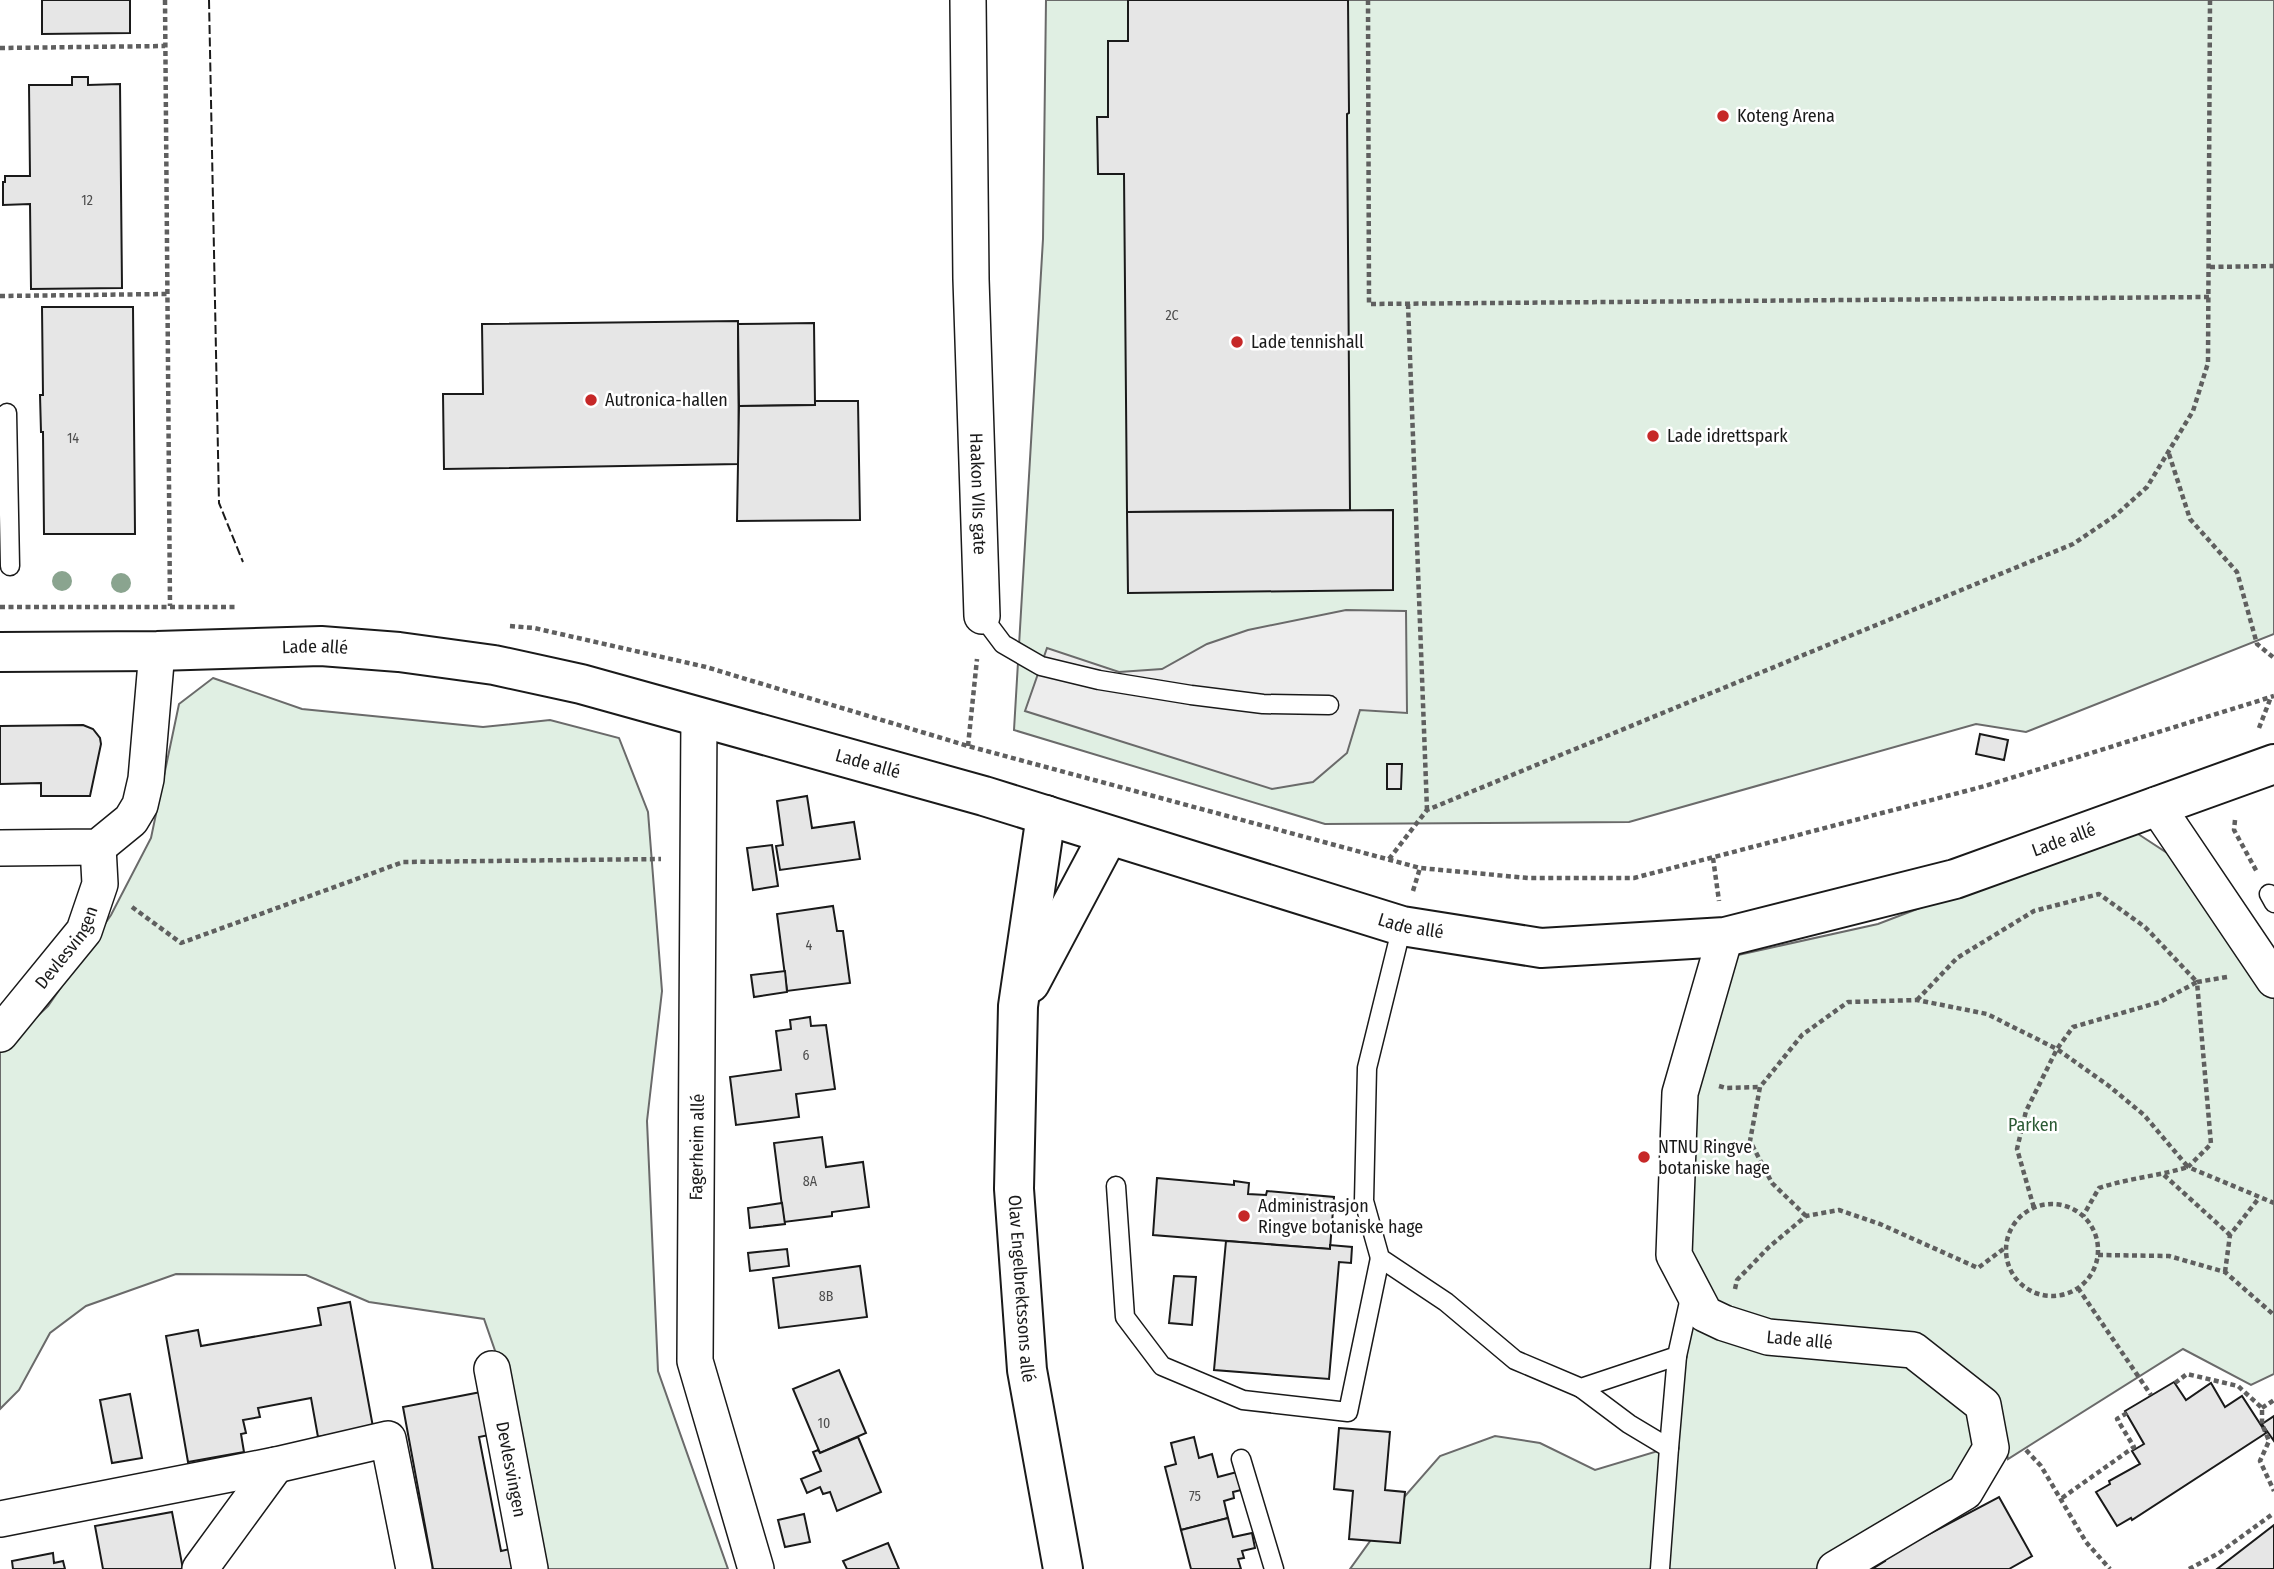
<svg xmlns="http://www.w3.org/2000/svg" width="2274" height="1569" font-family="'Fira Sans Condensed',sans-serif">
	<rect width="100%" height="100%" fill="#fff"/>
	<g fill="#e0efe3" stroke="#6a6a6a" stroke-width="2">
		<polygon points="1046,0 2274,0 2274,634 2026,732 1976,724 1629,822 1325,824 1014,730 1043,239"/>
		<polygon points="213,678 302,709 483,727 550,720 619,738 648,812 662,991 647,1121 658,1371 728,1569 537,1569 509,1391 484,1319 369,1302 306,1275 176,1274 86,1306 50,1333 19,1390 0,1409 0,1052 48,1006 111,915 151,838 179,704"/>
		<polygon points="2129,828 2196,872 2274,994 2274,1374 2251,1385 2183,1349 2008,1459 1997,1398 1921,1338 1768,1325 1713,1302 1685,1252 1688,1098 1729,957 1878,924"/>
		<polygon points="1692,1290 1705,1314 1913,1350 1983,1405 1965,1492 1835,1569 1350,1569 1391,1512 1440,1456 1495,1436 1540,1443 1595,1470 1668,1448"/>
	</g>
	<polygon fill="#ededed" stroke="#6a6a6a" stroke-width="2" points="1346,610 1406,611 1407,713 1360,710 1347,753 1313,782 1272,789 1025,711 1047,648 1119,672 1162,669 1207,644 1248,630"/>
	<g fill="#e6e6e6" stroke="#1a1a1a" stroke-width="2">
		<polygon points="42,0 130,0 130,33 42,34"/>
		<polygon points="1128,0 1348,0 1349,113 1347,114 1350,510 1127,512 1124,174 1098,174 1097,117 1108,117 1108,41 1128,41"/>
		<polygon points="72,77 88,77 88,85 120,84 122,288 31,289 30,204 3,205 3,182 5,182 5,176 30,176 29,85 72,85"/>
		<polygon points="42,307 133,307 135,534 44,534 43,432 41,432 40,395 43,395"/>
		<polygon points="738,321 739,464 444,469 443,394 483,394 482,324"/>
		<polygon points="814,323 815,405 739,406 738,324"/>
		<polygon points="815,401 858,401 860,520 737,521 739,406 815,405"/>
		<polygon points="1393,510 1393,590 1128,593 1127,512"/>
		<polygon points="83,725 93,729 100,738 101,744 90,796 41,796 41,783 0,784 0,726"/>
		<polygon points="1980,734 2008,740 2004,760 1976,754"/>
		<polygon points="1387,764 1402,764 1401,789 1387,789"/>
		<polygon points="807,796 812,828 854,822 860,859 780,870 776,846 783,845 777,801"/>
		<polygon points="772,845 778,886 753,890 747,848"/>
		<polygon points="833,906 837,931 843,931 850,983 787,991 777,914"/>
		<polygon points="785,971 787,992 754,997 751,975"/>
		<polygon points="810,1017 811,1026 826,1025 835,1089 796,1094 799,1117 736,1125 730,1077 781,1070 776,1031 791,1029 790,1020"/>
		<polygon points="822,1137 826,1167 863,1162 869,1207 832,1212 832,1216 784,1222 774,1143"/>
		<polygon points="1157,1178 1234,1185 1234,1181 1249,1183 1248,1194 1266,1195 1267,1191 1334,1197 1330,1249 1153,1235"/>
		<polygon points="782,1203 785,1224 750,1228 748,1208"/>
		<polygon points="1226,1241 1330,1249 1330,1245 1352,1247 1351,1263 1339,1262 1329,1379 1214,1370"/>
		<polygon points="787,1249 789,1266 750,1271 748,1253"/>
		<polygon points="860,1266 867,1317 779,1328 773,1278"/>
		<polygon points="1174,1276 1196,1277 1192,1325 1169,1323"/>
		<polygon points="350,1302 373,1427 318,1437 311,1398 258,1408 260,1417 243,1420 246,1433 241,1434 244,1452 188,1462 166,1336 198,1330 201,1346 321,1325 318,1308"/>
		<polygon points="839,1370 866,1433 820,1453 793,1389"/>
		<polygon points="2174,1382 2186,1400 2211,1383 2225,1407 2242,1396 2266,1433 2132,1520 2131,1518 2117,1526 2096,1492 2110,1484 2109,1481 2140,1464 2132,1451 2144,1444 2125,1411"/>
		<polygon points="481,1392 489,1435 479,1437 501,1551 510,1549 514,1569 433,1569 403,1407"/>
		<polygon points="130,1394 142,1458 112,1463 100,1400"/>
		<polygon points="2274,1416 2274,1441 2262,1424"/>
		<polygon points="1339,1428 1390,1432 1385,1490 1405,1492 1400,1543 1349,1539 1353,1491 1334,1489"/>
		<polygon points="858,1437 881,1492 837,1511 830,1492 823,1494 820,1487 807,1493 801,1479 821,1471 813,1452 818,1450 820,1453"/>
		<polygon points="1194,1437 1199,1458 1212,1454 1218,1477 1237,1472 1241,1490 1233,1492 1234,1498 1224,1501 1228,1518 1181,1530 1165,1467 1176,1464 1171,1443"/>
		<polygon points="1999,1497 2032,1556 2009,1569 1872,1569 1885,1561 1884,1558"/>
		<polygon points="172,1512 183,1569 103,1569 95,1526"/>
		<polygon points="804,1514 810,1542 785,1547 778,1520"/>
		<polygon points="1228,1518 1233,1537 1252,1533 1255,1548 1242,1551 1244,1558 1238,1559 1241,1569 1191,1569 1181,1530"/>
		<polygon points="2274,1525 2274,1569 2217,1569"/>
		<polygon points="888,1543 899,1569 847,1569 843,1561"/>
		<polygon points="53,1553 54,1563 63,1561 65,1569 13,1569 12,1561"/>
	</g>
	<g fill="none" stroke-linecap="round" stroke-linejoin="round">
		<defs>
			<g id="lane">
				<polyline points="7,413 10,566"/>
				<polyline points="982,616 1003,644 1041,666 1099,680 1191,695 1263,704 1329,705"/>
				<polyline points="2269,894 2274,903"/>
				<polyline points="1402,926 1367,1068 1364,1201 1380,1258 1446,1302 1515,1360 1581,1388 1677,1356 1691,1293"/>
				<polyline points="1116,1186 1125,1317 1162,1366 1243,1400 1348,1412 1380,1258"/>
				<polyline points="1581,1388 1629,1424 1669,1448 1660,1569"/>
				<polyline points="1669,1448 1677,1356"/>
				<polyline points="1241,1459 1274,1569"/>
			</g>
			<g id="street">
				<path id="s1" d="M 968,0 L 971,279 L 982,616"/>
				<polyline points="699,716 695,1361 756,1569"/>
				<polyline points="2156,805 2274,980"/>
				<polyline points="0,848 98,847 131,820 140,805 146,779 157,651"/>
				<path id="s2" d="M 1725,937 L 1680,1093 L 1674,1255 L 1705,1314 L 1724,1323 L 1768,1337 L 1913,1350 L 1983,1405 L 1991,1448 L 1965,1492 L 1835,1569"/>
				<path id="s3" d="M 0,1034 L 84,931 L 100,884 L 98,847"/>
				<path id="s4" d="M 492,1369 L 530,1569"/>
				<polyline points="0,1519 276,1465 388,1439 414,1569"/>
				<polyline points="200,1569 276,1465"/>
			</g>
			<g id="secondary">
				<path id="s5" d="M 0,652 L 157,651 L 321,646 L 399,652 L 494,665 L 581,684 L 984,796 L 1402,926 L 1541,948 L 1725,937 L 1955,879 L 2274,764"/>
				<path id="s6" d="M 1046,815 L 1018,1006 L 1014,1189 L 1027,1370 L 1063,1569"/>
				<polyline points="1030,983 1108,836"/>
			</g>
		</defs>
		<use href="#lane" stroke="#1a1a1a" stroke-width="21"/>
		<use href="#street" stroke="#1a1a1a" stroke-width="38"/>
		<use href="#secondary" stroke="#1a1a1a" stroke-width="42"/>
		<g stroke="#5f5f5f" stroke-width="4.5" stroke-dasharray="5 3.5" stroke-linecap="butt">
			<polyline points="165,0 170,606"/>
			<polyline points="1368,0 1369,304 2210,297"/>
			<polyline points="0,48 165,46"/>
			<polyline points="2210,267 2274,266"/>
			<polyline points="0,296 167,294"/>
			<polyline points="1408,304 1427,810"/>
			<polyline points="2169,454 2190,519 2237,572 2257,644 2274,658"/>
			<polyline points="0,607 236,607"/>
			<polyline points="510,626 534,628 706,667 968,746 1420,868 1528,878 1634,878 1985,786 2274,696"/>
			<polyline points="2259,728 2271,697"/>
			<polyline points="968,746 977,659"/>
			<polyline points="2235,820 2234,830 2257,872"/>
			<polyline points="1713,858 1719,901"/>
			<polyline points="1389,859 1427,810 2073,544 2116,515 2147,487 2193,411 2208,363 2210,0"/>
			<polyline points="1413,891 1420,868"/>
			<polyline points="132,907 181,943 403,862 661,859"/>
			<polyline points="2227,977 2197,982 2211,1144 2188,1167 2274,1203"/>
			<polyline points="1917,1000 1957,958 2034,911 2099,894 2145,927 2197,982 2160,1002 2073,1027 2057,1049 2026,1111 2017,1149 2034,1208"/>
			<polyline points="1719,1086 1726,1088 1760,1087"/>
			<polyline points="2164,1175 2230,1235"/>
			<circle cx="2052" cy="1250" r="46"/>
			<path d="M 1806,1216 L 1772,1183 L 1750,1141 L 1760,1087 L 1802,1035 L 1848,1002 L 1917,1000 L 1987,1014 L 2057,1049 L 2109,1086 L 2144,1115 L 2188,1167 C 2159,1176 2129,1178 2099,1188 L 2083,1216"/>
			<polyline points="2098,1255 2169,1256 2225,1272 2274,1315"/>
			<polyline points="2225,1272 2230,1235 2259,1198"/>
			<polyline points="2078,1288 2151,1395"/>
			<polyline points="1735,1289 1737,1280 1769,1247 1806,1216 1839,1210 1880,1224 1978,1268 2006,1247"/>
			<polyline points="2175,1383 2187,1374 2238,1386 2262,1408 2262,1424 2269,1441 2260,1461 2274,1491"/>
			<polyline points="2262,1408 2274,1400"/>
			<polyline points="2026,1450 2041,1466 2086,1542 2110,1569"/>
			<polyline points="2062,1498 2134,1447 2117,1419 2127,1413"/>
			<polyline points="2189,1569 2219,1553 2274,1513"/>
		</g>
		<use href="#lane" stroke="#fff" stroke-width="18"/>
		<use href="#street" stroke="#fff" stroke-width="35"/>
		<use href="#secondary" stroke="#fff" stroke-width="38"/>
		<polyline stroke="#1a1a1a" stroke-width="2" stroke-dasharray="9 3.5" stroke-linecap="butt" points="209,0 219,503 243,562"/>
	</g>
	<g fill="#8aa48f">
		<circle cx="62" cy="581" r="10"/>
		<circle cx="121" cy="583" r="10"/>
	</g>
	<g fill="#c62828" stroke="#fff" stroke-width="2.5">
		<circle cx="1723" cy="116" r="7"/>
		<circle cx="1237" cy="342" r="7"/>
		<circle cx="591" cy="400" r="7"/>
		<circle cx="1653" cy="436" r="7"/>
		<circle cx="1644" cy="1157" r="7"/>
		<circle cx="1244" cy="1216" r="7"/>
	</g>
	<g text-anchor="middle" stroke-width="5" stroke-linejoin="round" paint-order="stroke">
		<g font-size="14" fill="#4d4d4d">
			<text x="87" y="205">12</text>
			<text x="1172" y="320">2C</text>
			<text x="73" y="443">14</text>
			<text x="809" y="950">4</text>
			<text x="806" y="1060">6</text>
			<text x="810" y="1186">8A</text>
			<text x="826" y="1301">8B</text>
			<text x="824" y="1428">10</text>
			<text x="1195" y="1501">75</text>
		</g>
		<g font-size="18" fill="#1a1a1a" stroke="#fff" text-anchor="start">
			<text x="1737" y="122">Koteng Arena</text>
			<text x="1251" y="348">Lade tennishall</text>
			<text x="605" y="406">Autronica-hallen</text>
			<text x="1667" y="442">Lade idrettspark</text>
			<text x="1658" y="1153">NTNU Ringve<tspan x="1658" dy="21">botaniske hage</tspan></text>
			<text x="1258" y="1212">Administrasjon<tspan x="1258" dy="21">Ringve botaniske hage</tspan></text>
		</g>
		<g font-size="18" fill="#1a1a1a" stroke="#fff">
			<text dy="6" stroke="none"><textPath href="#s1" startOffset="494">Haakon VIIs gate</textPath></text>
			<text dy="6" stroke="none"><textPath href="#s5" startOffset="315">Lade allé</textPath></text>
			<text dy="6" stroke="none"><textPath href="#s5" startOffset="882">Lade allé</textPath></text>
			<text dy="6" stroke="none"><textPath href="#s5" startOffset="2118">Lade allé</textPath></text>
			<text dy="6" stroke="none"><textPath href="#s5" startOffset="1449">Lade allé</textPath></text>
			<text dy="6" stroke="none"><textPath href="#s3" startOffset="110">Devlesvingen</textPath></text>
			<text transform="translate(697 1147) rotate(-89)" y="6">Fagerheim allé</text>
			<text dy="6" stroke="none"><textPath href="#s6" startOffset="476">Olav Engelbrektssons allé</textPath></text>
			<text dy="6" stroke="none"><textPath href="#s2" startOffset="490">Lade allé</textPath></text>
			<text dy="6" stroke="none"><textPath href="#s4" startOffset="102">Devlesvingen</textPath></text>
		</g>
		<g font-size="18" fill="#2b5a34" stroke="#fff">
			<text x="2033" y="1131">Parken</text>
		</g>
	</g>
</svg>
